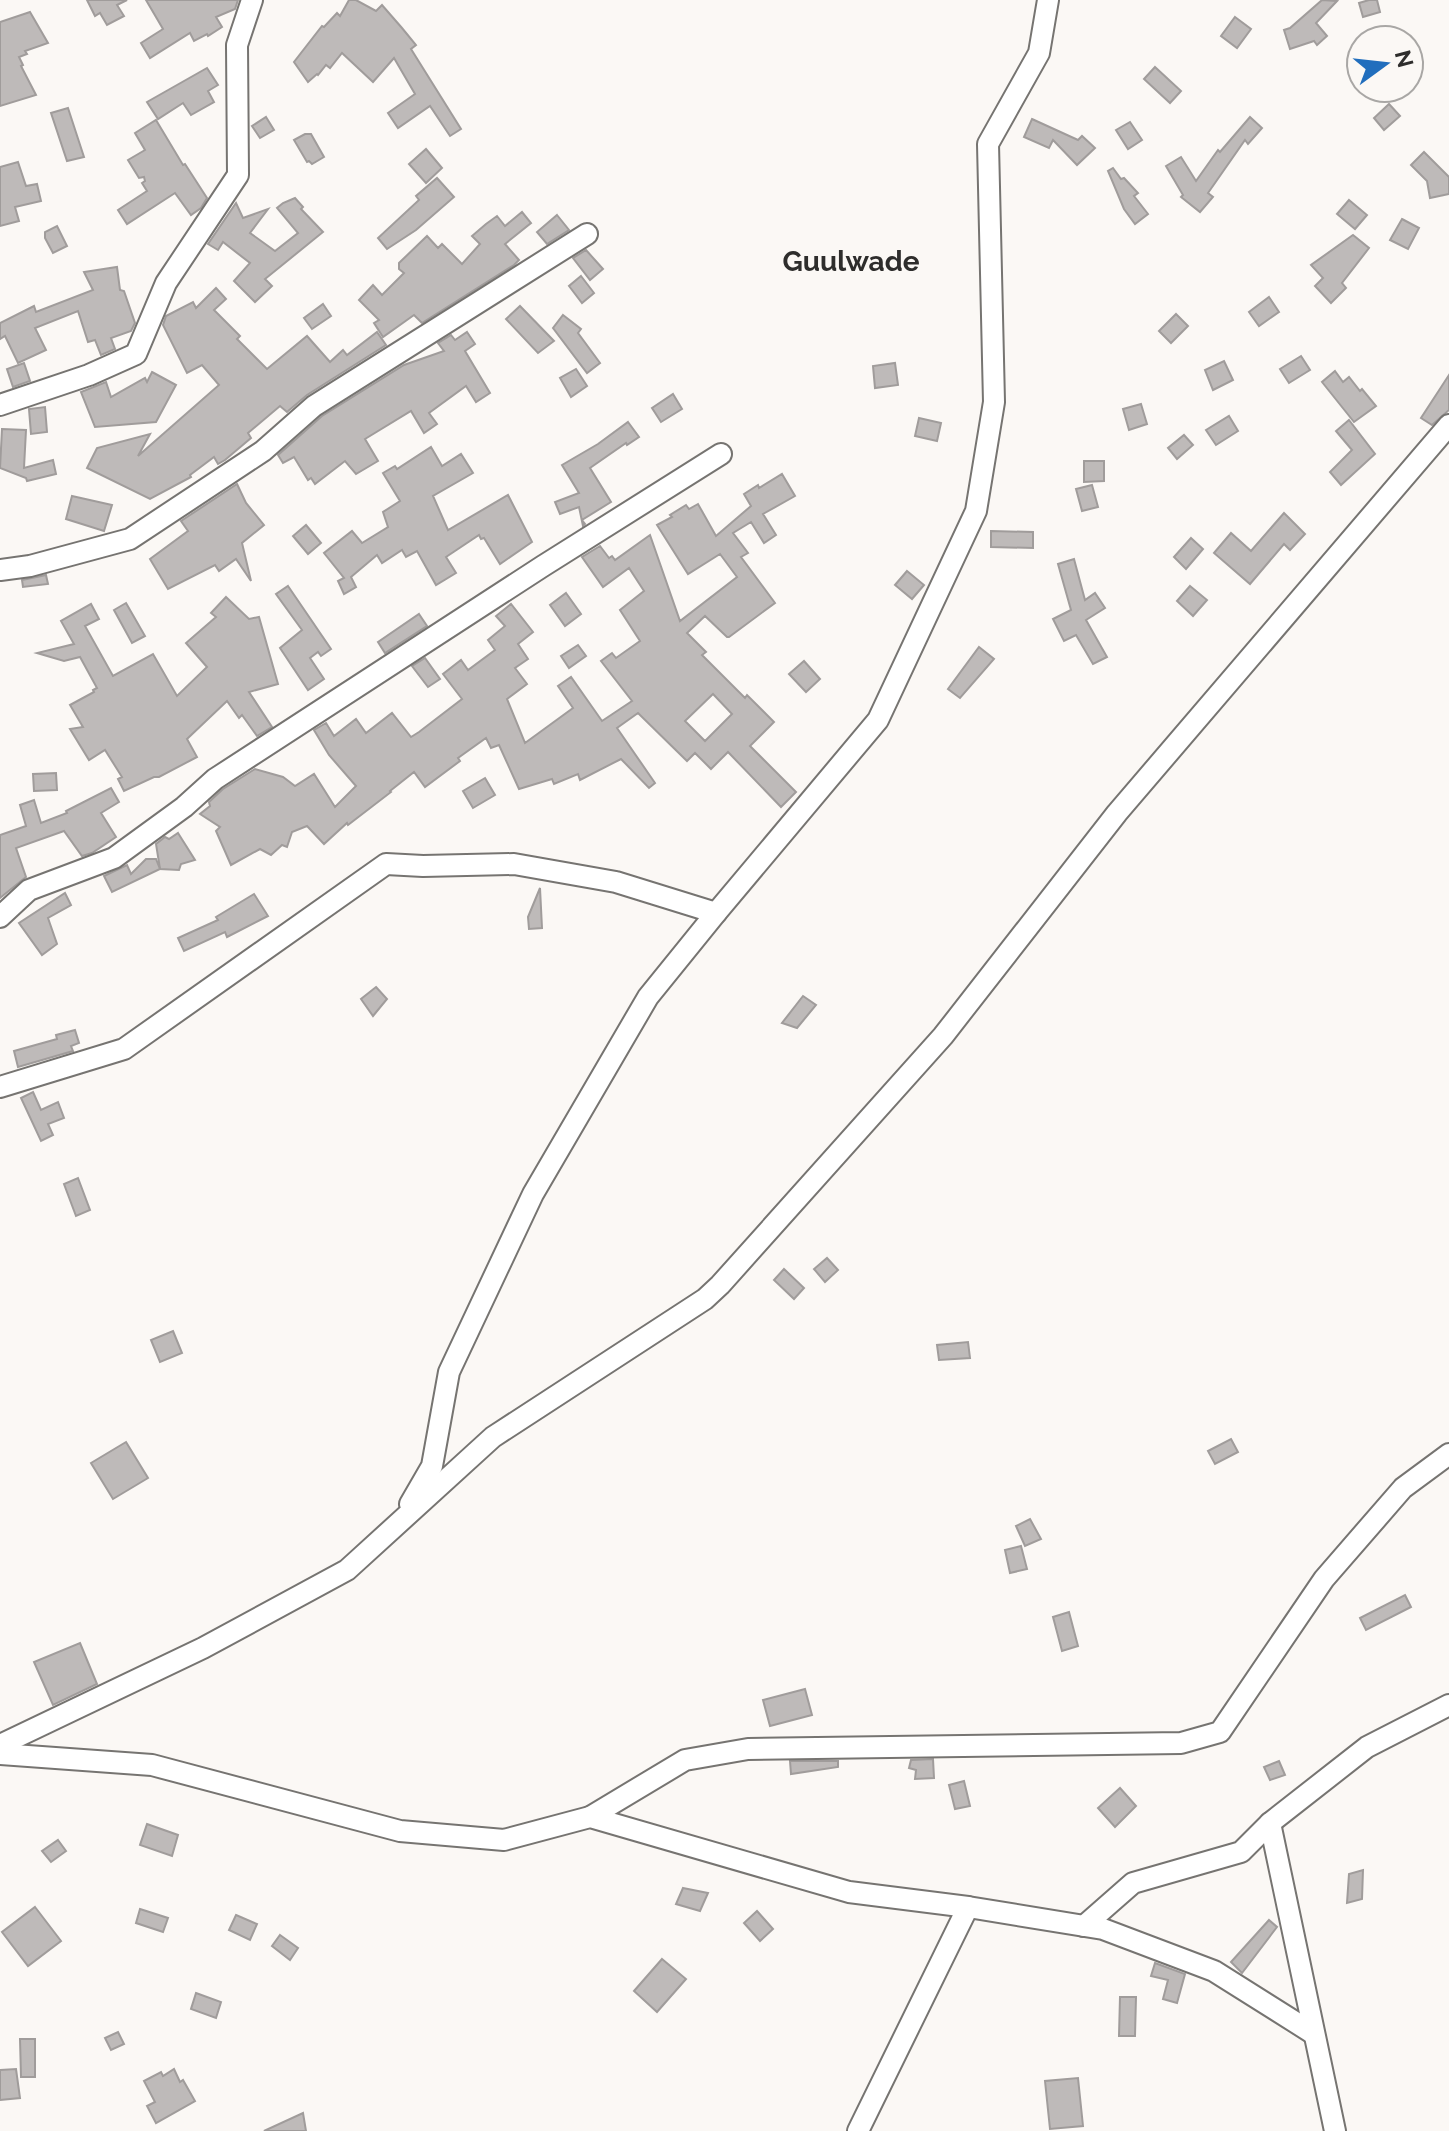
<svg xmlns="http://www.w3.org/2000/svg" width="1449" height="2131" font-family="Raleway,sans-serif">
	<rect width="100%" height="100%" fill="#fbf8f5"/>
	<g fill="#bebab9" stroke="#a09c9b" stroke-width="2" fill-rule="evenodd">
		<polygon points="87,0 127,0 117,5 124,16 107,25 100,13 95,16"/>
		<polygon points="146,0 238,0 235,9 216,17 222,27 208,36 207,34 194,41 190,33 150,58 141,43 163,29"/>
		<polygon points="349,0 356,0 376,11 382,5 402,28 416,45 411,49 461,129 450,136 430,106 398,128 388,113 415,94 394,58 373,82 342,53 330,68 326,65 318,75 317,74 308,82 294,62 322,26 324,27 337,13 340,16"/>
		<polygon points="1322,0 1337,1 1316,23 1327,36 1317,45 1314,41 1290,49 1284,30 1290,28"/>
		<polygon points="1369,0 1377,0 1380,12 1363,17 1359,3"/>
		<polygon points="30,12 48,43 25,51 27,54 19,57 23,65 21,66 36,95 0,106 0,22"/>
		<polygon points="1235,17 1251,29 1237,48 1221,36"/>
		<polygon points="1155,67 1181,91 1170,103 1144,79"/>
		<polygon points="207,68 218,85 208,91 214,102 191,115 183,103 158,119 147,102"/>
		<polygon points="1389,104 1400,116 1384,130 1374,118"/>
		<polygon points="68,108 84,157 67,161 51,113"/>
		<polygon points="266,117 274,130 260,138 252,126"/>
		<polygon points="1250,117 1262,128 1248,144 1245,140 1208,193 1213,197 1200,212 1181,197 1183,195 1166,166 1181,157 1196,181 1218,150 1220,152"/>
		<polygon points="1032,119 1078,140 1082,136 1095,148 1077,165 1053,140 1049,148 1024,137"/>
		<polygon points="156,120 183,165 185,164 207,198 201,208 191,215 175,193 127,224 118,210 147,191 142,183 145,181 144,177 139,178 128,160 145,150 135,133"/>
		<polygon points="1130,122 1142,140 1128,149 1116,130"/>
		<polygon points="305,134 311,134 324,157 312,164 309,161 307,162 294,140"/>
		<polygon points="426,149 442,168 426,183 409,164"/>
		<polygon points="1424,152 1449,177 1449,194 1430,198 1427,181 1411,165"/>
		<polygon points="18,162 26,186 37,184 41,201 15,207 19,221 0,226 0,167"/>
		<polygon points="1113,168 1121,179 1124,178 1138,193 1134,196 1148,214 1135,224 1124,209 1108,171"/>
		<polygon points="437,178 454,197 416,230 387,249 378,238 419,200 416,196"/>
		<polygon points="295,198 303,207 301,209 323,232 265,279 272,286 255,302 234,281 250,263 223,242 218,250 208,244 236,203 243,218 268,209 250,233 275,251 298,233 277,208 283,203"/>
		<polygon points="1349,200 1367,215 1355,229 1337,214"/>
		<polygon points="522,212 531,223 505,244 519,260 514,265 422,323 414,315 383,337 374,323 379,320 359,300 373,285 382,295 404,273 399,269 399,263 427,236 438,248 442,244 462,264 480,244 472,236 486,224 497,216 505,226"/>
		<polygon points="557,215 569,230 547,244 537,232"/>
		<polygon points="1402,219 1419,228 1408,249 1390,240"/>
		<polygon points="57,226 67,246 53,253 45,238 45,232"/>
		<polygon points="1353,235 1369,248 1342,283 1346,288 1331,303 1315,286 1323,278 1311,265"/>
		<polygon points="586,250 603,269 590,280 573,258"/>
		<polygon points="117,267 120,290 124,291 135,323 131,331 111,338 115,349 101,355 95,340 88,342 78,311 35,328 46,350 18,363 5,336 0,339 0,323 34,306 36,312 93,290 84,272"/>
		<polygon points="581,276 594,293 582,303 569,286"/>
		<polygon points="216,288 226,299 214,310 240,336 237,339 267,369 307,336 330,362 343,350 347,355 377,332 386,345 307,395 287,412 280,406 248,433 251,438 225,460 218,464 214,457 190,475 191,477 150,499 87,468 97,448 150,434 138,456 219,385 202,365 187,373 163,325 166,316 193,302 196,308"/>
		<polygon points="1269,297 1279,312 1259,326 1249,312"/>
		<polygon points="323,304 331,316 312,329 304,318"/>
		<polygon points="520,306 554,341 538,353 506,319"/>
		<polygon points="1176,314 1188,326 1171,343 1159,331"/>
		<polygon points="563,315 581,329 578,333 600,363 587,373 553,328"/>
		<polygon points="467,332 475,344 465,351 490,393 476,402 466,386 429,413 437,424 424,433 411,411 365,439 378,461 356,474 345,461 315,484 311,478 308,480 294,457 283,463 278,455 322,416 404,365 444,351 438,343 451,335 455,340"/>
		<polygon points="1301,356 1310,370 1289,383 1280,369"/>
		<polygon points="1224,361 1233,380 1213,390 1205,370"/>
		<polygon points="24,363 30,381 13,387 7,369"/>
		<polygon points="895,363 898,385 875,388 873,366"/>
		<polygon points="576,369 587,386 571,397 560,378"/>
		<polygon points="1335,371 1343,382 1349,377 1360,391 1362,389 1376,406 1354,422 1322,382"/>
		<polygon points="152,372 176,385 156,422 95,427 81,392 106,382 111,397 145,378 147,382"/>
		<polygon points="1449,375 1449,410 1432,425 1421,418"/>
		<polygon points="673,394 682,409 661,422 652,408"/>
		<polygon points="1141,404 1147,424 1129,430 1123,409"/>
		<polygon points="45,407 47,432 31,434 29,409"/>
		<polygon points="1229,416 1238,431 1216,445 1206,430"/>
		<polygon points="919,418 941,423 937,441 915,436"/>
		<polygon points="1349,420 1375,454 1341,485 1330,472 1352,450 1336,431"/>
		<polygon points="628,422 639,437 627,445 626,443 590,468 611,502 582,520 585,524 583,526 579,507 560,514 555,502 579,493 562,465 598,444"/>
		<polygon points="2,429 26,430 24,468 53,460 56,474 27,481 26,478 0,468"/>
		<polygon points="1184,435 1193,445 1177,459 1168,448"/>
		<polygon points="431,447 442,466 461,454 473,473 433,496 448,530 508,495 532,542 500,564 484,538 481,539 479,535 446,557 456,573 436,585 417,551 406,557 402,550 382,563 377,555 351,577 356,587 344,594 338,581 344,578 324,553 352,531 362,543 388,527 383,512 400,501 383,473 395,466 397,469"/>
		<polygon points="1084,461 1104,461 1104,481 1084,482"/>
		<path d="M 782,474 L 795,496 L 763,514 L 776,535 L 764,543 L 751,522 L 733,533 L 748,553 L 741,557 L 775,603 L 729,637 L 727,637 L 705,616 L 687,633 L 706,652 L 702,655 L 745,698 L 747,695 L 774,722 L 750,746 L 796,792 L 781,807 L 728,752 L 711,769 L 695,753 L 687,761 L 638,713 L 617,728 L 655,783 L 649,788 L 621,759 L 580,780 L 578,774 L 554,784 L 552,779 L 519,789 L 499,745 L 491,748 L 486,738 L 458,758 L 460,761 L 425,787 L 414,772 L 390,791 L 391,792 L 348,825 L 347,823 L 324,844 L 307,826 L 292,832 L 287,847 L 282,845 L 271,855 L 260,849 L 231,865 L 216,831 L 220,827 L 200,814 L 210,806 L 209,802 L 223,789 L 255,769 L 283,777 L 295,786 L 314,774 L 335,807 L 356,786 L 329,755 L 314,730 L 326,723 L 334,736 L 356,719 L 366,733 L 392,713 L 411,737 L 419,732 L 462,699 L 443,674 L 461,660 L 468,670 L 495,650 L 488,640 L 505,626 L 496,616 L 511,604 L 533,632 L 518,644 L 528,659 L 515,668 L 527,684 L 507,699 L 525,743 L 573,708 L 558,686 L 571,677 L 602,721 L 632,701 L 601,661 L 612,653 L 616,658 L 640,641 L 620,610 L 644,591 L 629,568 L 603,587 L 582,557 L 600,546 L 609,558 L 612,556 L 615,560 L 650,535 L 680,621 L 737,577 L 720,554 L 688,574 L 657,525 L 672,517 L 670,515 L 686,505 L 689,509 L 698,504 L 716,536 L 751,506 L 744,494 L 758,485 L 759,488 ZM 713,694 L 732,714 L 705,741 L 685,721 Z"/>
		<polygon points="237,484 246,503 264,525 242,543 251,581 236,559 219,571 215,565 168,589 150,559 188,531 181,521"/>
		<polygon points="1092,485 1098,507 1082,511 1076,489"/>
		<polygon points="72,496 112,505 104,531 66,519"/>
		<polygon points="1284,513 1305,534 1290,550 1284,544 1250,584 1214,553 1231,533 1251,551"/>
		<polygon points="306,525 321,543 308,554 293,536"/>
		<polygon points="991,531 1033,532 1033,548 991,547"/>
		<polygon points="1191,538 1203,549 1186,569 1174,557"/>
		<polygon points="1074,559 1085,600 1095,593 1105,608 1086,620 1107,657 1093,664 1076,635 1064,641 1053,619 1071,610 1058,564"/>
		<polygon points="907,571 924,585 912,599 895,585"/>
		<polygon points="46,575 48,584 23,587 22,580"/>
		<polygon points="288,586 331,649 321,656 318,652 310,658 324,679 308,690 280,648 302,630 276,594"/>
		<polygon points="1190,586 1207,600 1193,616 1177,601"/>
		<polygon points="566,593 581,614 565,626 550,605"/>
		<polygon points="226,597 249,619 259,617 278,684 249,692 272,727 257,736 242,715 239,718 227,701 187,739 197,757 159,777 154,777 124,791 118,779 122,777 105,750 89,760 70,729 83,727 70,705 94,692 93,690 97,688 80,657 64,661 37,653 74,644 61,621 91,604 99,619 85,626 113,676 153,654 177,696 207,667 186,643 216,617 211,613"/>
		<polygon points="126,603 145,636 132,643 114,610"/>
		<polygon points="419,614 427,626 385,653 378,642"/>
		<polygon points="578,645 586,656 569,668 561,656"/>
		<polygon points="979,647 994,659 960,698 948,689"/>
		<polygon points="425,658 440,679 428,687 412,666"/>
		<polygon points="804,661 820,679 806,692 789,674"/>
		<polygon points="56,773 57,790 34,791 33,774"/>
		<polygon points="485,778 495,795 473,808 463,791"/>
		<polygon points="111,788 119,802 101,813 116,837 92,853 82,856 64,831 16,848 26,877 0,898 0,835 26,826 20,805 34,800 41,823 67,813 66,811"/>
		<polygon points="178,833 195,860 181,864 179,870 160,869 156,844 165,837 169,839"/>
		<polygon points="146,859 156,859 160,869 112,892 104,876 127,865 131,874"/>
		<polygon points="540,888 542,928 529,929 528,917"/>
		<polygon points="65,893 71,905 48,918 57,944 42,955 19,923"/>
		<polygon points="254,894 268,916 227,937 225,932 184,951 178,938 218,920 216,917"/>
		<polygon points="376,987 387,999 373,1016 361,999"/>
		<polygon points="803,996 816,1005 797,1028 782,1023"/>
		<polygon points="75,1030 79,1043 71,1046 73,1051 18,1067 14,1051 57,1039 56,1035"/>
		<polygon points="33,1092 41,1110 58,1102 64,1118 48,1124 53,1135 41,1141 21,1098"/>
		<polygon points="78,1178 90,1210 76,1216 64,1184"/>
		<polygon points="827,1258 838,1270 825,1282 814,1269"/>
		<polygon points="784,1269 804,1288 794,1299 774,1280"/>
		<polygon points="173,1331 182,1353 160,1362 151,1340"/>
		<polygon points="968,1342 970,1358 939,1360 937,1345"/>
		<polygon points="1231,1439 1238,1452 1215,1464 1208,1451"/>
		<polygon points="126,1442 148,1478 113,1499 91,1463"/>
		<polygon points="1030,1519 1041,1539 1025,1546 1016,1526"/>
		<polygon points="1021,1546 1027,1569 1010,1573 1005,1550"/>
		<polygon points="1405,1595 1411,1607 1366,1630 1360,1618"/>
		<polygon points="1069,1612 1078,1646 1062,1651 1053,1617"/>
		<polygon points="80,1643 97,1684 53,1705 34,1662"/>
		<polygon points="805,1689 812,1715 770,1726 763,1700"/>
		<polygon points="933,1759 934,1778 915,1779 916,1770 909,1768 911,1760"/>
		<polygon points="790,1761 838,1761 838,1767 791,1774"/>
		<polygon points="1279,1761 1285,1775 1270,1780 1264,1767"/>
		<polygon points="964,1781 970,1806 955,1809 949,1785"/>
		<polygon points="1120,1788 1136,1806 1115,1827 1098,1808"/>
		<polygon points="147,1824 178,1835 172,1856 140,1845"/>
		<polygon points="58,1840 66,1851 51,1862 42,1851"/>
		<polygon points="1363,1870 1362,1899 1347,1903 1349,1874"/>
		<polygon points="683,1888 708,1893 700,1911 676,1904"/>
		<polygon points="35,1907 61,1941 28,1966 2,1932"/>
		<polygon points="140,1909 168,1918 163,1932 136,1923"/>
		<polygon points="757,1911 773,1929 760,1941 744,1923"/>
		<polygon points="236,1915 257,1924 250,1940 229,1930"/>
		<polygon points="1269,1920 1277,1927 1242,1973 1231,1962"/>
		<polygon points="280,1935 298,1948 290,1960 272,1946"/>
		<polygon points="662,1959 686,1979 657,2012 634,1991"/>
		<polygon points="1155,1963 1185,1974 1177,2003 1163,1999 1168,1980 1151,1976"/>
		<polygon points="196,1993 221,2002 216,2018 191,2009"/>
		<polygon points="1120,1997 1136,1997 1135,2036 1119,2036"/>
		<polygon points="118,2032 124,2044 111,2050 105,2038"/>
		<polygon points="20,2039 35,2039 35,2077 21,2077"/>
		<polygon points="16,2069 20,2098 0,2100 0,2070"/>
		<polygon points="174,2069 180,2082 183,2080 195,2101 156,2123 147,2106 155,2102 144,2081 161,2072 163,2076"/>
		<polygon points="1078,2078 1083,2126 1050,2129 1045,2081"/>
		<polygon points="303,2113 306,2131 264,2131"/>
	</g>
	<g fill="none" stroke-linecap="round" stroke-linejoin="round">
		<defs>
			<g id="street">
				<polyline points="0,405 89,375 136,354 166,283 238,175 237,45 252,0"/>
				<polyline points="0,570 30,566 130,539 263,451 314,406 587,234"/>
				<polyline points="0,917 29,890 114,858 184,807 215,779 543,566 721,454"/>
				<polyline points="0,1087 124,1049 386,864 423,866 514,864 616,882 716,913"/>
				<polyline points="410,1504 432,1466 449,1372 533,1194 648,997 716,913 878,720 976,511 994,402 988,144 1039,53 1048,0"/>
				<polyline points="0,1745 203,1648 347,1570 493,1437 705,1299 720,1285 943,1036 1117,813 1449,425"/>
				<polyline points="0,1754 152,1765 400,1831 504,1840 590,1817 849,1892 968,1907 1103,1929 1214,1971 1314,2034"/>
				<polyline points="590,1817 685,1760 748,1749 1181,1743 1220,1732 1324,1579 1403,1488 1449,1454"/>
				<polyline points="1270,1823 1335,2131"/>
				<polyline points="1084,1926 1133,1883 1241,1852 1270,1823 1367,1747 1449,1705"/>
				<polyline points="858,2131 968,1907"/>
			</g>
		</defs>
		<use href="#street" stroke="#767471" stroke-width="24"/>
		<use href="#street" stroke="#fff" stroke-width="20"/>
	</g>
	<g text-anchor="middle" stroke-width="7" stroke-linejoin="round" paint-order="stroke">
		<g font-size="28" font-weight="bold" fill="#2e2d2c" stroke="#fbf8f5">
			<text x="851" y="271">Guulwade</text>
		</g>
	</g>
	<g transform="translate(1385 64) rotate(75)"><circle r="38" fill="#fbf8f5" stroke="#a9a7a5" stroke-width="2"/>
	<path d="M0-6L14 30L0 20L-14 30Z" fill="#216ebd"/>
	<text y="-12" font-size="22" font-weight="bold" text-anchor="middle" fill="#2e2d2c">N</text>
	</g>
</svg>
